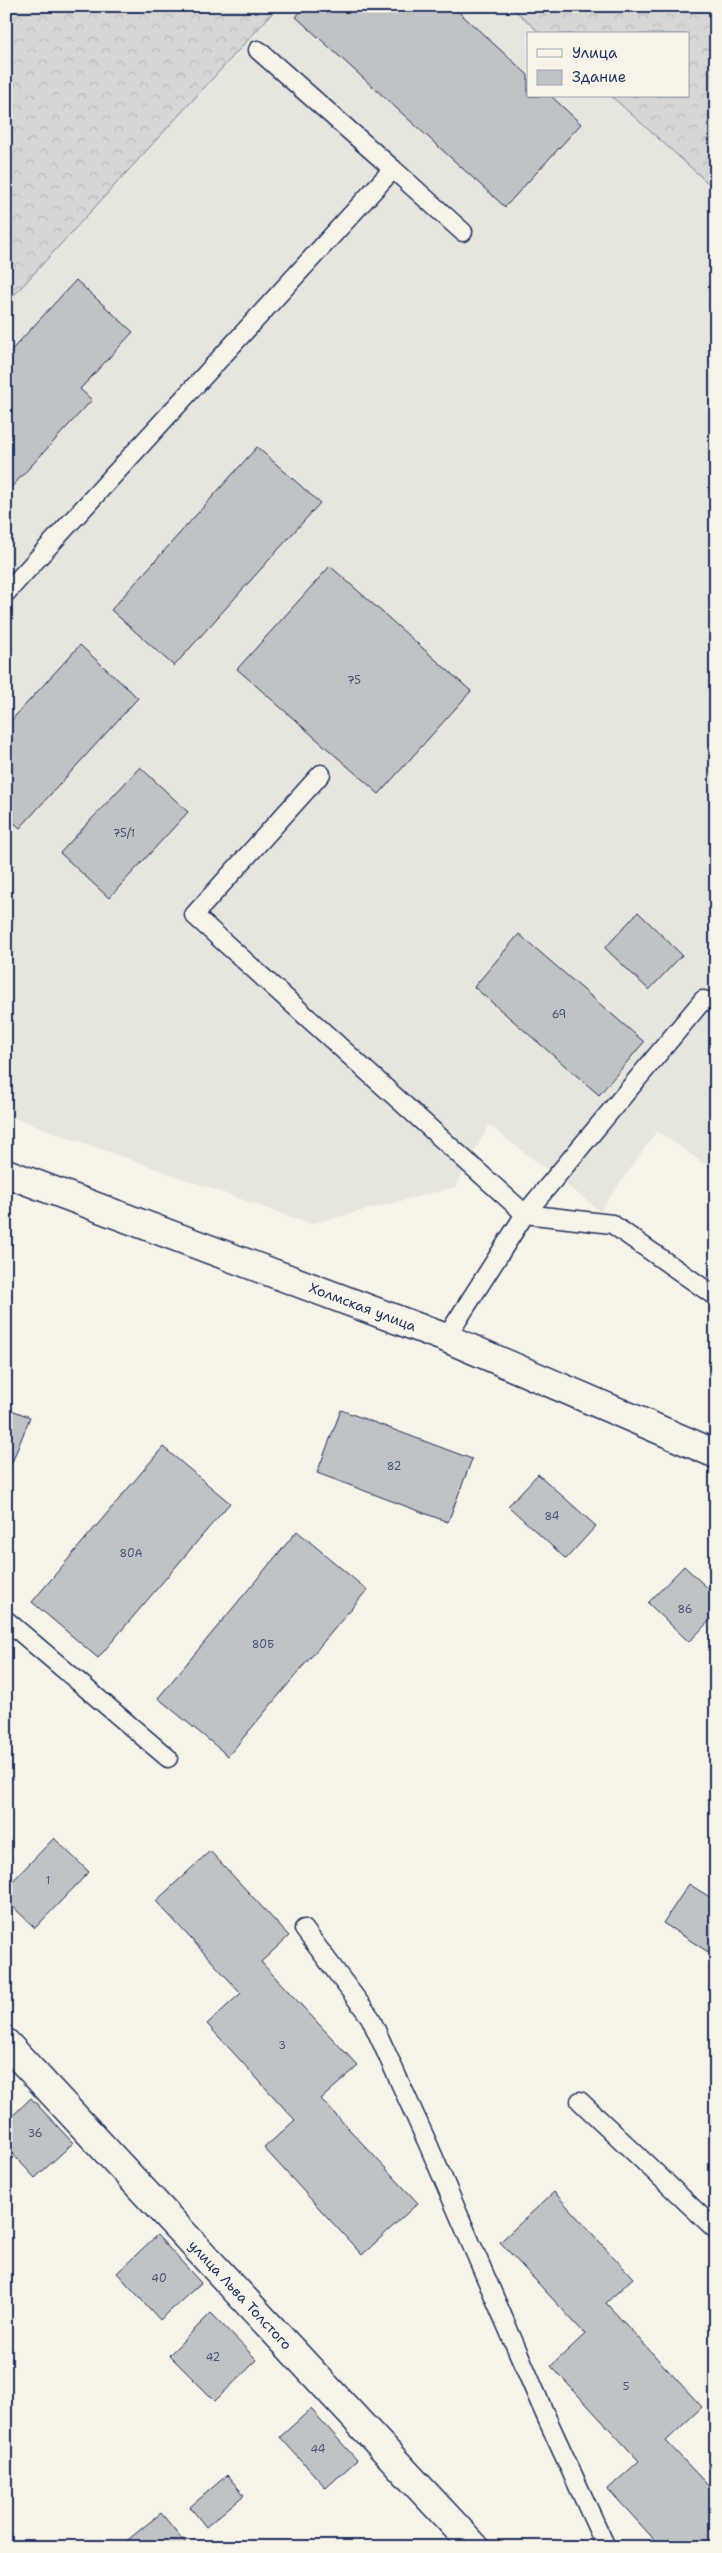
<svg xmlns="http://www.w3.org/2000/svg" width="722" height="2553" font-family="'Shantell Sans',sans-serif">
	<defs>
		<pattern id="forest-crowns" width="20" height="18" patternUnits="userSpaceOnUse" patternTransform="scale(1.25)"><rect width="20" height="18" fill="#d7d6d4"/><path d="M2 6a3 3 0 1 1 6 0M12 15a3 3 0 1 1 6 0" fill="none" stroke="#b8b8b8"/></pattern>
	</defs>
	<rect width="100%" height="100%" fill="#f7f3e8"/>
	<filter id="ink" filterUnits="userSpaceOnUse"><feTurbulence type="fractalNoise" baseFrequency=".02" numOctaves="2"/><feDisplacementMap in="SourceGraphic" scale="10" xChannelSelector="R" yChannelSelector="G"/><feConvolveMatrix kernelMatrix="1 2 1 2 8 2 1 2 1" color-interpolation-filters="sRGB"/></filter>
	<g filter="url(#ink)">
		<polygon fill="#e6e5de" points="279,6 510,6 541,34 528,34 528,96 611,96 716,190 716,1172 657,1131 600,1211 489,1125 455,1187 310,1224 6,1115 6,304"/>
		<g fill="url(#forest-crowns)" stroke="#798299">
			<polygon points="6,6 279,6 6,304"/>
			<polygon points="510,6 716,6 716,190 611,96 688,96 688,34 541,34"/>
		</g>
		<g fill="#c0c3c5" stroke="#1b2f5e">
			<polygon points="305,6 452,6 528,75 528,96 551,96 581,124 505,207 296,17"/>
			<polygon points="76,280 133,332 80,389 92,400 6,493 6,356"/>
			<polygon points="257,447 320,503 174,666 111,610"/>
			<polygon points="330,566 471,691 379,794 237,669"/>
			<polygon points="80,645 138,698 20,828 6,816 6,726"/>
			<polygon points="140,767 188,812 109,898 60,853"/>
			<polygon points="638,912 682,955 649,990 605,948"/>
			<polygon points="519,934 644,1042 599,1095 474,987"/>
			<polygon points="6,1408 30,1417 6,1478"/>
			<polygon points="341,1410 472,1459 448,1522 317,1473"/>
			<polygon points="163,1447 230,1503 98,1658 32,1602"/>
			<polygon points="538,1474 596,1526 566,1559 508,1506"/>
			<polygon points="297,1531 367,1590 228,1756 158,1698"/>
			<polygon points="684,1566 716,1596 716,1614 689,1642 648,1603"/>
			<polygon points="54,1838 89,1872 35,1928 6,1900 6,1888"/>
			<polygon points="210,1851 289,1936 261,1962 358,2066 321,2099 418,2203 362,2255 264,2148 295,2120 207,2024 241,1993 156,1901"/>
			<polygon points="689,1884 716,1901 716,1957 663,1923"/>
			<polygon points="31,2098 73,2143 35,2178 6,2147 6,2122"/>
			<polygon points="554,2192 633,2278 606,2303 702,2407 666,2441 716,2494 716,2547 661,2547 608,2489 639,2461 551,2366 585,2334 500,2242"/>
			<polygon points="157,2235 201,2283 160,2320 117,2273"/>
			<polygon points="211,2313 257,2360 215,2401 169,2355"/>
			<polygon points="311,2409 357,2460 326,2488 280,2437"/>
			<polygon points="227,2475 244,2495 206,2527 190,2507"/>
			<polygon points="161,2513 189,2547 119,2547"/>
		</g>
		<g fill="none" stroke-linecap="round" stroke-linejoin="round">
			<defs>
				<g id="service">
					<polyline points="393,169 463,232"/>
					<polyline points="6,593 393,169 258,50"/>
					<polyline points="321,774 194,915 525,1214 703,1000 716,1003"/>
					<polyline points="446,1338 525,1214 612,1224 716,1297"/>
					<polyline points="6,1620 168,1758"/>
					<polyline points="304,1929 370,2017 428,2144 544,2412 606,2547"/>
					<polyline points="580,2101 716,2230"/>
				</g>
				<g id="minor">
					<path id="s1" d="M 6,2043 L 475,2547"/>
				</g>
				<g id="primary">
					<path id="s2" d="M 6,1173 L 446,1338 L 716,1454"/>
				</g>
			</defs>
			<use href="#service" stroke="#1b2f5e" stroke-width="21"/>
			<use href="#minor" stroke="#1b2f5e" stroke-width="31"/>
			<use href="#primary" stroke="#1b2f5e" stroke-width="31"/>
			<use href="#service" stroke="#f7f3e8" stroke-width="18"/>
			<use href="#minor" stroke="#f7f3e8" stroke-width="28"/>
			<use href="#primary" stroke="#f7f3e8" stroke-width="28"/>
		</g>
	</g>
	<g text-anchor="middle" stroke-width="4.5" stroke-linejoin="round" paint-order="stroke">
		<g font-size="11" fill="#445478">
			<text x="354" y="684">75</text>
			<text x="124" y="837">75/1</text>
			<text x="559" y="1018">69</text>
			<text x="394" y="1470">82</text>
			<text x="552" y="1520">84</text>
			<text x="131" y="1557">80А</text>
			<text x="685" y="1613">86</text>
			<text x="263" y="1648">80Б</text>
			<text x="48" y="1884">1</text>
			<text x="282" y="2049">3</text>
			<text x="35" y="2137">36</text>
			<text x="159" y="2282">40</text>
			<text x="213" y="2361">42</text>
			<text x="626" y="2390">5</text>
			<text x="318" y="2453">44</text>
		</g>
		<g font-size="14" fill="#1b2f5e" stroke="#f7f3e8">
			<text dy="5" stroke="none"><textPath href="#s2" startOffset="381">Холмская улица</textPath></text>
			<text dy="5" stroke="none"><textPath href="#s1" startOffset="344">улица Льва Толстого</textPath></text>
		</g>
	</g>
	<rect width="722" height="2553" fill="none" stroke="#f7f3e8" stroke-width="25"/>
	<rect x="12" y="12" width="697" height="2528" fill="none" stroke="#1b2f5e" stroke-width="2" filter="url(#ink)"/>
	<rect x="527" y="32" width="162" height="65" fill="#f7f3e8" stroke="#9fa5b1"/>
	<rect x="537" y="49" width="25" height="8" fill="#f7f3e8" stroke="#9fa5b1"/>
	<text x="572" y="58" font-size="15" fill="#1b2f5e">Улица</text>
	<rect x="537" y="70" width="25" height="15" fill="#c0c3c5" stroke="#9fa5b1"/>
	<text x="572" y="82" font-size="15" fill="#1b2f5e">Здание</text>
</svg>
